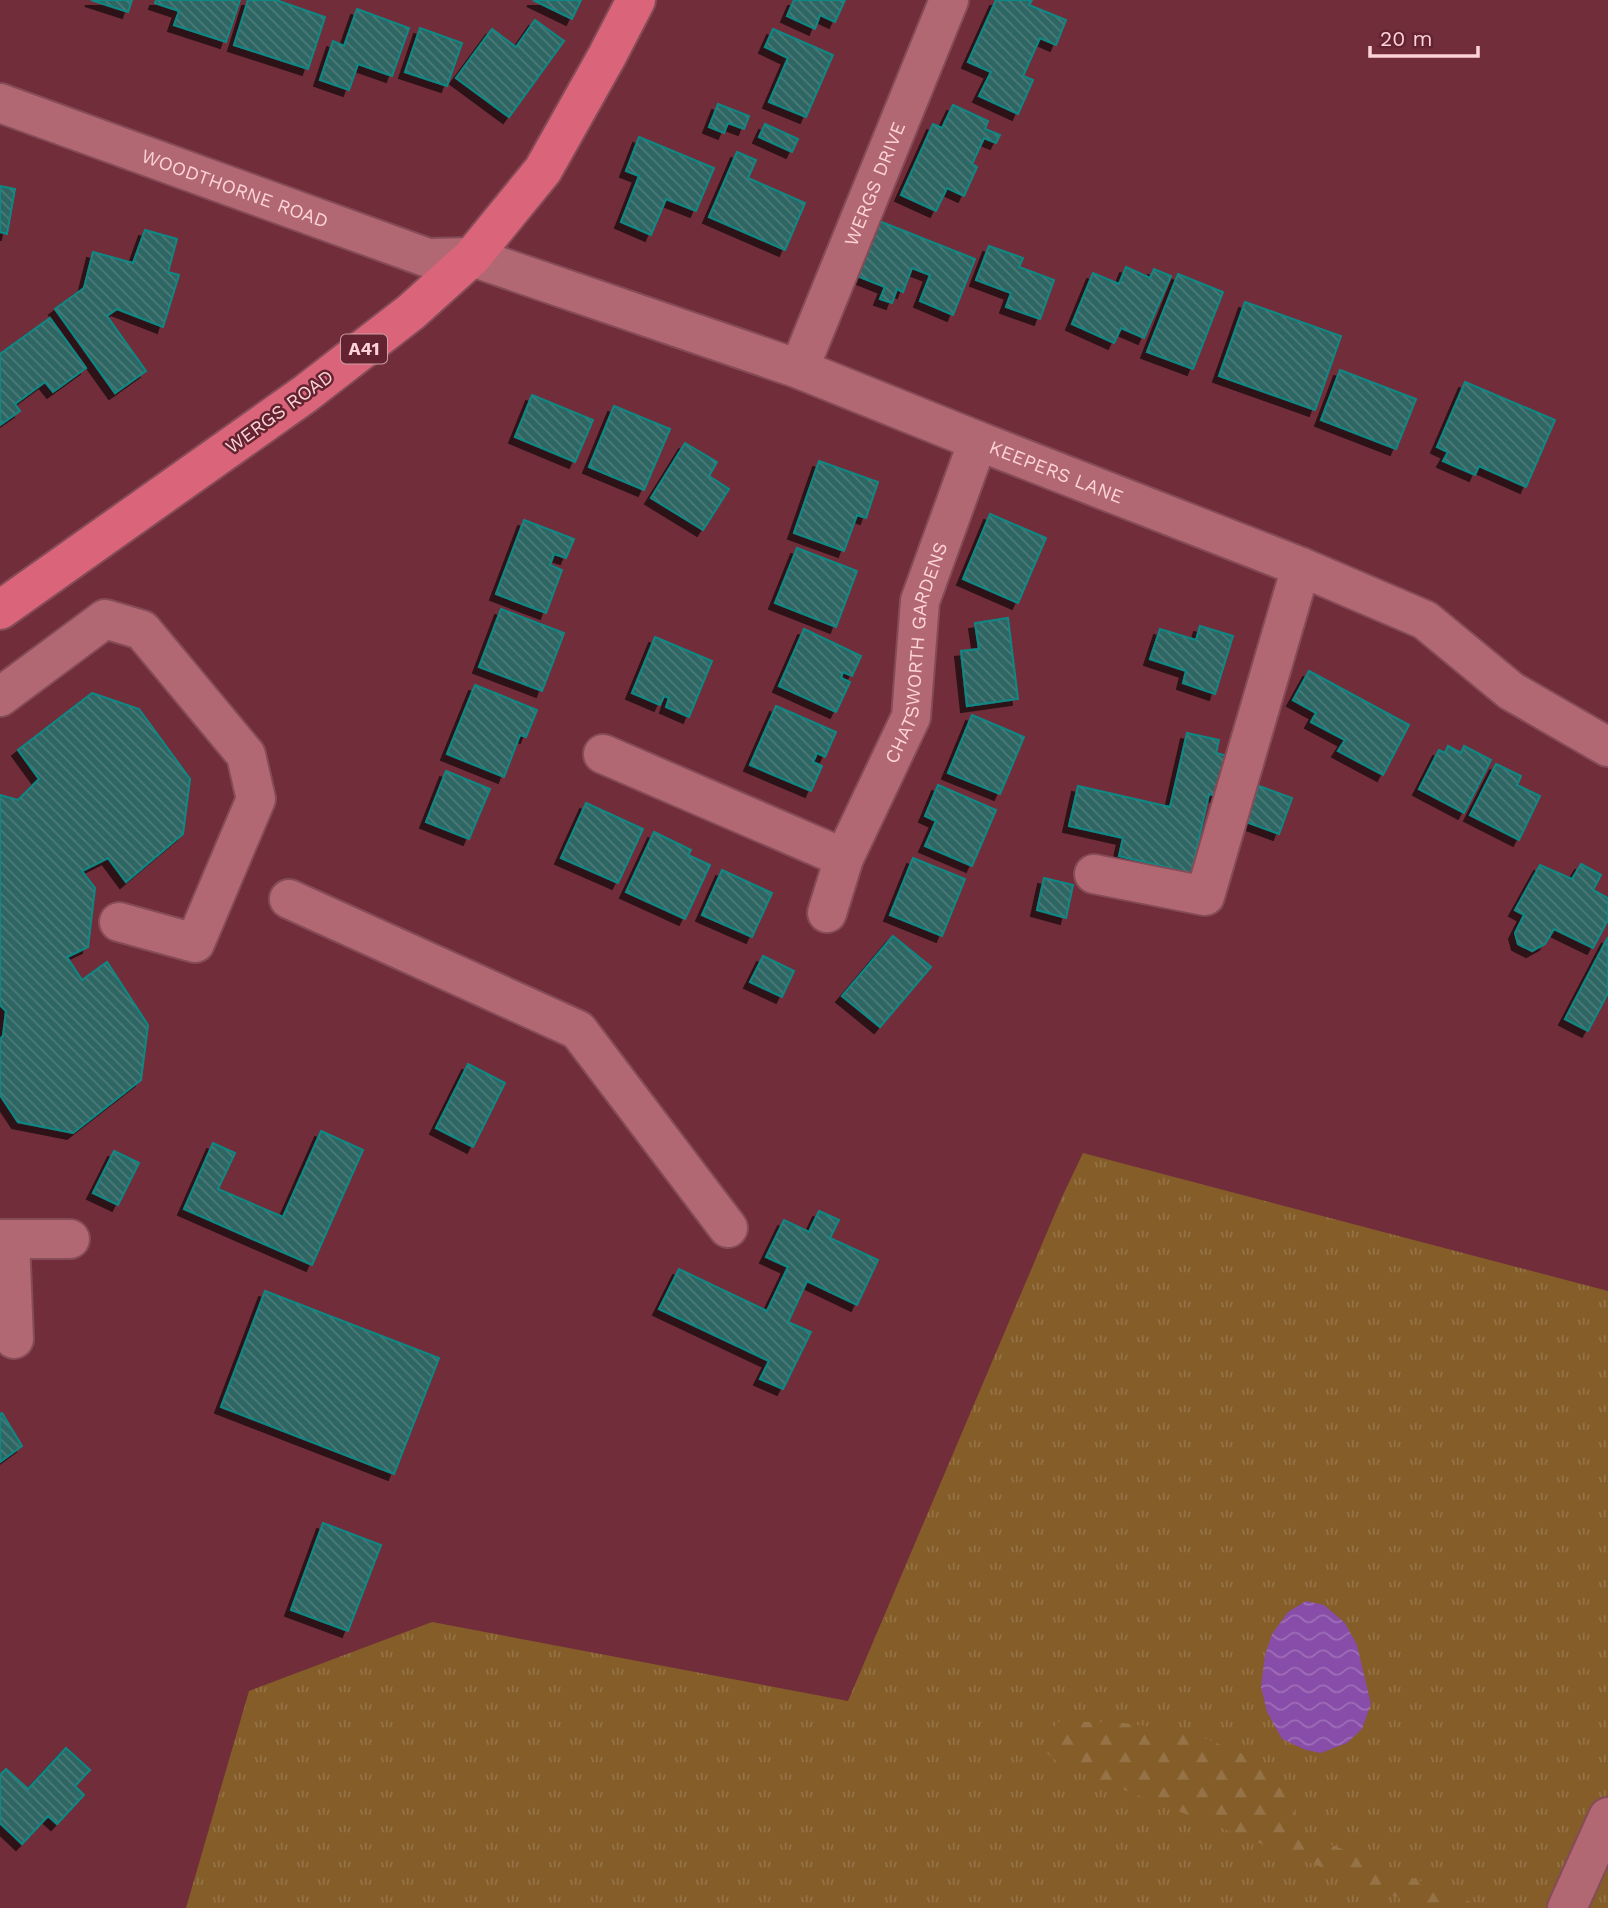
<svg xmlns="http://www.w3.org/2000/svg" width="1608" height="1908" font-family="'Work Sans',sans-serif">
	<defs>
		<pattern id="grass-tufts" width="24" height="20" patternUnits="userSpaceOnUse" patternTransform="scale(1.75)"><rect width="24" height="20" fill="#845d29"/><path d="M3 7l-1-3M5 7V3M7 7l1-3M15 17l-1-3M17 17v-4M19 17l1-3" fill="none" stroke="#967347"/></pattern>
		<pattern id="forest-firs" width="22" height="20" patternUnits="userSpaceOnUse" patternTransform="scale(1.75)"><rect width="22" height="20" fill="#845d29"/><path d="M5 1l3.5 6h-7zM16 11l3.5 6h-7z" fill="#967347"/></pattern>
		<pattern id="water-waves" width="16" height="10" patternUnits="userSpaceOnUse" patternTransform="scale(1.75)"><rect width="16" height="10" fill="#874da9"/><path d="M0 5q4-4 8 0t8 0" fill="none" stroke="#9f6eb8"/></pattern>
		<pattern id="building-back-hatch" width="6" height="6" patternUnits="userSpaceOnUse" patternTransform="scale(1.75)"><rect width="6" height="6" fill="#2d6664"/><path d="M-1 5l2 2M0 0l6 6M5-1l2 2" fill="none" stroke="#4c7b79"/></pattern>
		<filter id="shadow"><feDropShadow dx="-6" dy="6" stdDeviation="0" flood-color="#0009"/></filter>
	</defs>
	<rect width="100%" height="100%" fill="#712e3a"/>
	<polygon fill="url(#grass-tufts)" points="1083,1153 1608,1291 1608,1908 186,1908 249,1691 432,1622 848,1701 1062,1197"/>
	<polygon fill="url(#forest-firs)" points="1057,1722 1117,1722 1192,1733 1262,1762 1295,1791 1296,1830 1485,1908 1425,1908 1061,1765 1042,1749"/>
	<polygon fill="url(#water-waves)" points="1306,1601 1324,1605 1345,1623 1357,1645 1371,1704 1362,1729 1347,1743 1321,1753 1306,1750 1282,1739 1267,1712 1261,1687 1265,1655 1272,1634 1288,1612"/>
	<g fill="url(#building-back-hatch)" stroke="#118985" stroke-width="2" filter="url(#shadow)">
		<polygon points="91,0 132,0 128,12"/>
		<polygon points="156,0 240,0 226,42 174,25 179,11 155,3"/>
		<polygon points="248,0 276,0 325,17 308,69 234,45"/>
		<polygon points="533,0 581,0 572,19"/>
		<polygon points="794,0 845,0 835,22 820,15 815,29 787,16"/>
		<polygon points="996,0 1032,0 1029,5 1066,20 1056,45 1040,38 1023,76 1033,80 1018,114 979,96 991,72 968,62"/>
		<polygon points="357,9 409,28 392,76 358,64 349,90 320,80 333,41 344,46"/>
		<polygon points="535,20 564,41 509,117 456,78 492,29 516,47"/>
		<polygon points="420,28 462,43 447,86 405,72"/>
		<polygon points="773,29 833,55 806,117 769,102 788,58 765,47"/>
		<polygon points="718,104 749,116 744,129 728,123 724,133 709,127"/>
		<polygon points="953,105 988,121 985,129 1000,135 996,143 984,138 972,164 977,167 964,196 947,188 936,211 901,195 933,124 942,128"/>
		<polygon points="765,124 798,139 792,152 759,137"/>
		<polygon points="639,137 714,168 696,211 666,199 651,235 621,222 639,176 626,171"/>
		<polygon points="737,152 756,160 748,178 805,203 785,250 709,217"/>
		<polygon points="0,186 15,189 7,234 0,232"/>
		<polygon points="879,221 975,259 953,315 920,301 930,275 912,268 903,292 897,289 892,303 880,299 885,287 857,276"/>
		<polygon points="145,230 177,239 168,272 179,275 163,327 117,309 107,316 146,371 115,393 55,309 84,288 93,252 133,263"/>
		<polygon points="989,246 1023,258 1019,267 1054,280 1040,319 1006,307 1011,293 976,280"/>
		<polygon points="1126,267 1150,278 1154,269 1171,276 1144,338 1121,328 1114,343 1072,324 1093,273 1119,284"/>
		<polygon points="1178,274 1223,292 1193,369 1147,352"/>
		<polygon points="1245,302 1341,336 1315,410 1219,376"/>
		<polygon points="50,318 86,368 53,392 45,382 15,404 20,411 0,425 0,354"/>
		<polygon points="1340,370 1416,399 1396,449 1321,420"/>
		<polygon points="1465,382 1555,420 1526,487 1479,466 1475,475 1443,461 1448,452 1437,447"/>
		<polygon points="532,395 593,420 575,462 515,437"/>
		<polygon points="614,406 670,429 644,490 589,467"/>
		<polygon points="685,443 717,462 709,476 729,489 703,530 651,498"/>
		<polygon points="819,461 878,482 866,518 857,515 844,551 794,533"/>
		<polygon points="990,514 1046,538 1018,603 963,579"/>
		<polygon points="524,520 574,539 566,558 554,554 550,565 562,570 546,613 496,594"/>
		<polygon points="797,548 857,571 836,627 775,603"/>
		<polygon points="501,609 564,633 542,691 479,667"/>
		<polygon points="1008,618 1018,699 967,706 961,651 979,649 975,623"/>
		<polygon points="1200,626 1233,636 1215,694 1183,683 1186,671 1150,659 1160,629 1196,640"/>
		<polygon points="804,629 861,656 852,676 843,672 841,678 850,682 836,712 779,686"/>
		<polygon points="655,637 712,661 689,717 666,707 669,698 664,696 660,705 632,693"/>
		<polygon points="1309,671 1409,725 1383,775 1338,751 1345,740 1311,722 1316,713 1293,700"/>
		<polygon points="475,685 537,710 526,737 520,735 504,777 447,754"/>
		<polygon points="92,693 139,709 190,779 183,834 126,882 108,858 82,871 95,888 88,947 67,957 82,980 107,962 148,1025 141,1080 73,1133 18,1122 0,1095 0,1039 3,1036 6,1011 0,1005 0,795 18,800 39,779 18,750"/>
		<polygon points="776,706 836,732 825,757 817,753 813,762 822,766 811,791 750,765"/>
		<polygon points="972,715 1024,737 1000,794 948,773"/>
		<polygon points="1187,733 1219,740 1216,753 1235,758 1225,798 1209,794 1191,873 1119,856 1123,838 1069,826 1078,786 1170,807"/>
		<polygon points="1448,746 1461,753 1464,746 1491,760 1464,813 1419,789 1439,750 1445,753"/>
		<polygon points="1496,764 1521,776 1517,785 1540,796 1519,840 1470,815"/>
		<polygon points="446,771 490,789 469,839 426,822"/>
		<polygon points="938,785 996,810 972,866 925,846 936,821 925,816"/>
		<polygon points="1259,786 1292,798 1279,834 1246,822"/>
		<polygon points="586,803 643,829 618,883 561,858"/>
		<polygon points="654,832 691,850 688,855 710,865 685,919 626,892"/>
		<polygon points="913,858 965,879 942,936 890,915"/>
		<polygon points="1581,864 1601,875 1593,890 1608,898 1608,920 1593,948 1554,929 1545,944 1532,951 1518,944 1515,933 1524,915 1515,910 1540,865 1572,879"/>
		<polygon points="722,870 772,893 752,937 702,915"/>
		<polygon points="1044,878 1073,885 1066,918 1037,910"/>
		<polygon points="893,936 931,967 880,1027 842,996"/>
		<polygon points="1608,937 1608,993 1588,1031 1565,1019"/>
		<polygon points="763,956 794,971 782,997 750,982"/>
		<polygon points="468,1064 505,1083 473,1147 436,1128"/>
		<polygon points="321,1131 363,1150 312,1265 184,1209 213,1143 235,1153 218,1189 283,1217"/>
		<polygon points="114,1151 139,1163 118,1205 93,1193"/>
		<polygon points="819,1211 839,1220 830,1238 878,1260 857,1305 807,1281 788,1322 811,1332 783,1389 760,1379 769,1361 659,1309 679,1269 767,1311 788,1267 766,1257 784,1220 809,1232"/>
		<polygon points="265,1291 439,1358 394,1474 221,1407"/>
		<polygon points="2,1413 22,1446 0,1462 0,1414"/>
		<polygon points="323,1523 381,1545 348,1631 291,1610"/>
		<polygon points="66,1748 90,1770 75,1786 84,1795 57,1824 48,1816 22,1844 0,1823 0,1775 6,1769 28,1789"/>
	</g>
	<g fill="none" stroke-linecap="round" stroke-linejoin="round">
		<defs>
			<g id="minor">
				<path id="s1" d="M 0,103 L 428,258 L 472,257 L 799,369 L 978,441 L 1301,567 L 1425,620 L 1511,691 L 1608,747"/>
				<path id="s2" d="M 799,369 L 949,0"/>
				<polyline points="0,697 105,619 142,630 246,755 256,799 195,943 119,922"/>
				<polyline points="603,754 844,858"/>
				<polyline points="1094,874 1205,896 1301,567"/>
				<polyline points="289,899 578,1030 728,1228"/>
				<path id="s3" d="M 827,913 L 844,858 L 911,717 L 920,601 L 978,441"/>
				<polyline points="0,1239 70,1239"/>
				<polyline points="10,1239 14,1339"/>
				<polyline points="1567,1908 1608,1817"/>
			</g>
			<polyline id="highway" points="0,610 305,394 411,312 472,257 543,170 607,56 636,0"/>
		</defs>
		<use href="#minor" stroke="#854c58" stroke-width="42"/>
		<use href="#highway" stroke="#854c58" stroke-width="42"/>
		<use href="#minor" stroke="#b26873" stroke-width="38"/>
		<use href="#highway" stroke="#da6479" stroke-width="38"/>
	</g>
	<g text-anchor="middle" stroke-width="5" stroke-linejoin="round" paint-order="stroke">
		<rect fill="#642330" stroke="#cf9ea5" stroke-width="2" x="341" y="334.5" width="46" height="29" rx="5"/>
		<g font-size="18" font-weight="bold" fill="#fdd3d7">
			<text x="364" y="355">A41</text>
		</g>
		<g font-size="19" fill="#fdd3d7" stroke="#642330">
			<text dy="7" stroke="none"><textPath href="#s2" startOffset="200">WERGS DRIVE</textPath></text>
			<text dy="7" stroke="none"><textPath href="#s1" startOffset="250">WOODTHORNE ROAD</textPath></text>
			<text transform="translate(279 411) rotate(-36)" y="7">WERGS ROAD</text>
			<text dy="7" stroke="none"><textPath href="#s1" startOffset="1122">KEEPERS LANE</textPath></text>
			<text dy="7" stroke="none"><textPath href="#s3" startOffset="278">CHATSWORTH GARDENS</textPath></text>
		</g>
	</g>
	<path d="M1370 46v10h108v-10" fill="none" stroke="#fdd3d7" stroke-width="3.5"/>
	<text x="1380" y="46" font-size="21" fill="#fdd3d7" stroke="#642330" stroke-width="5" paint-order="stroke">20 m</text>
</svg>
